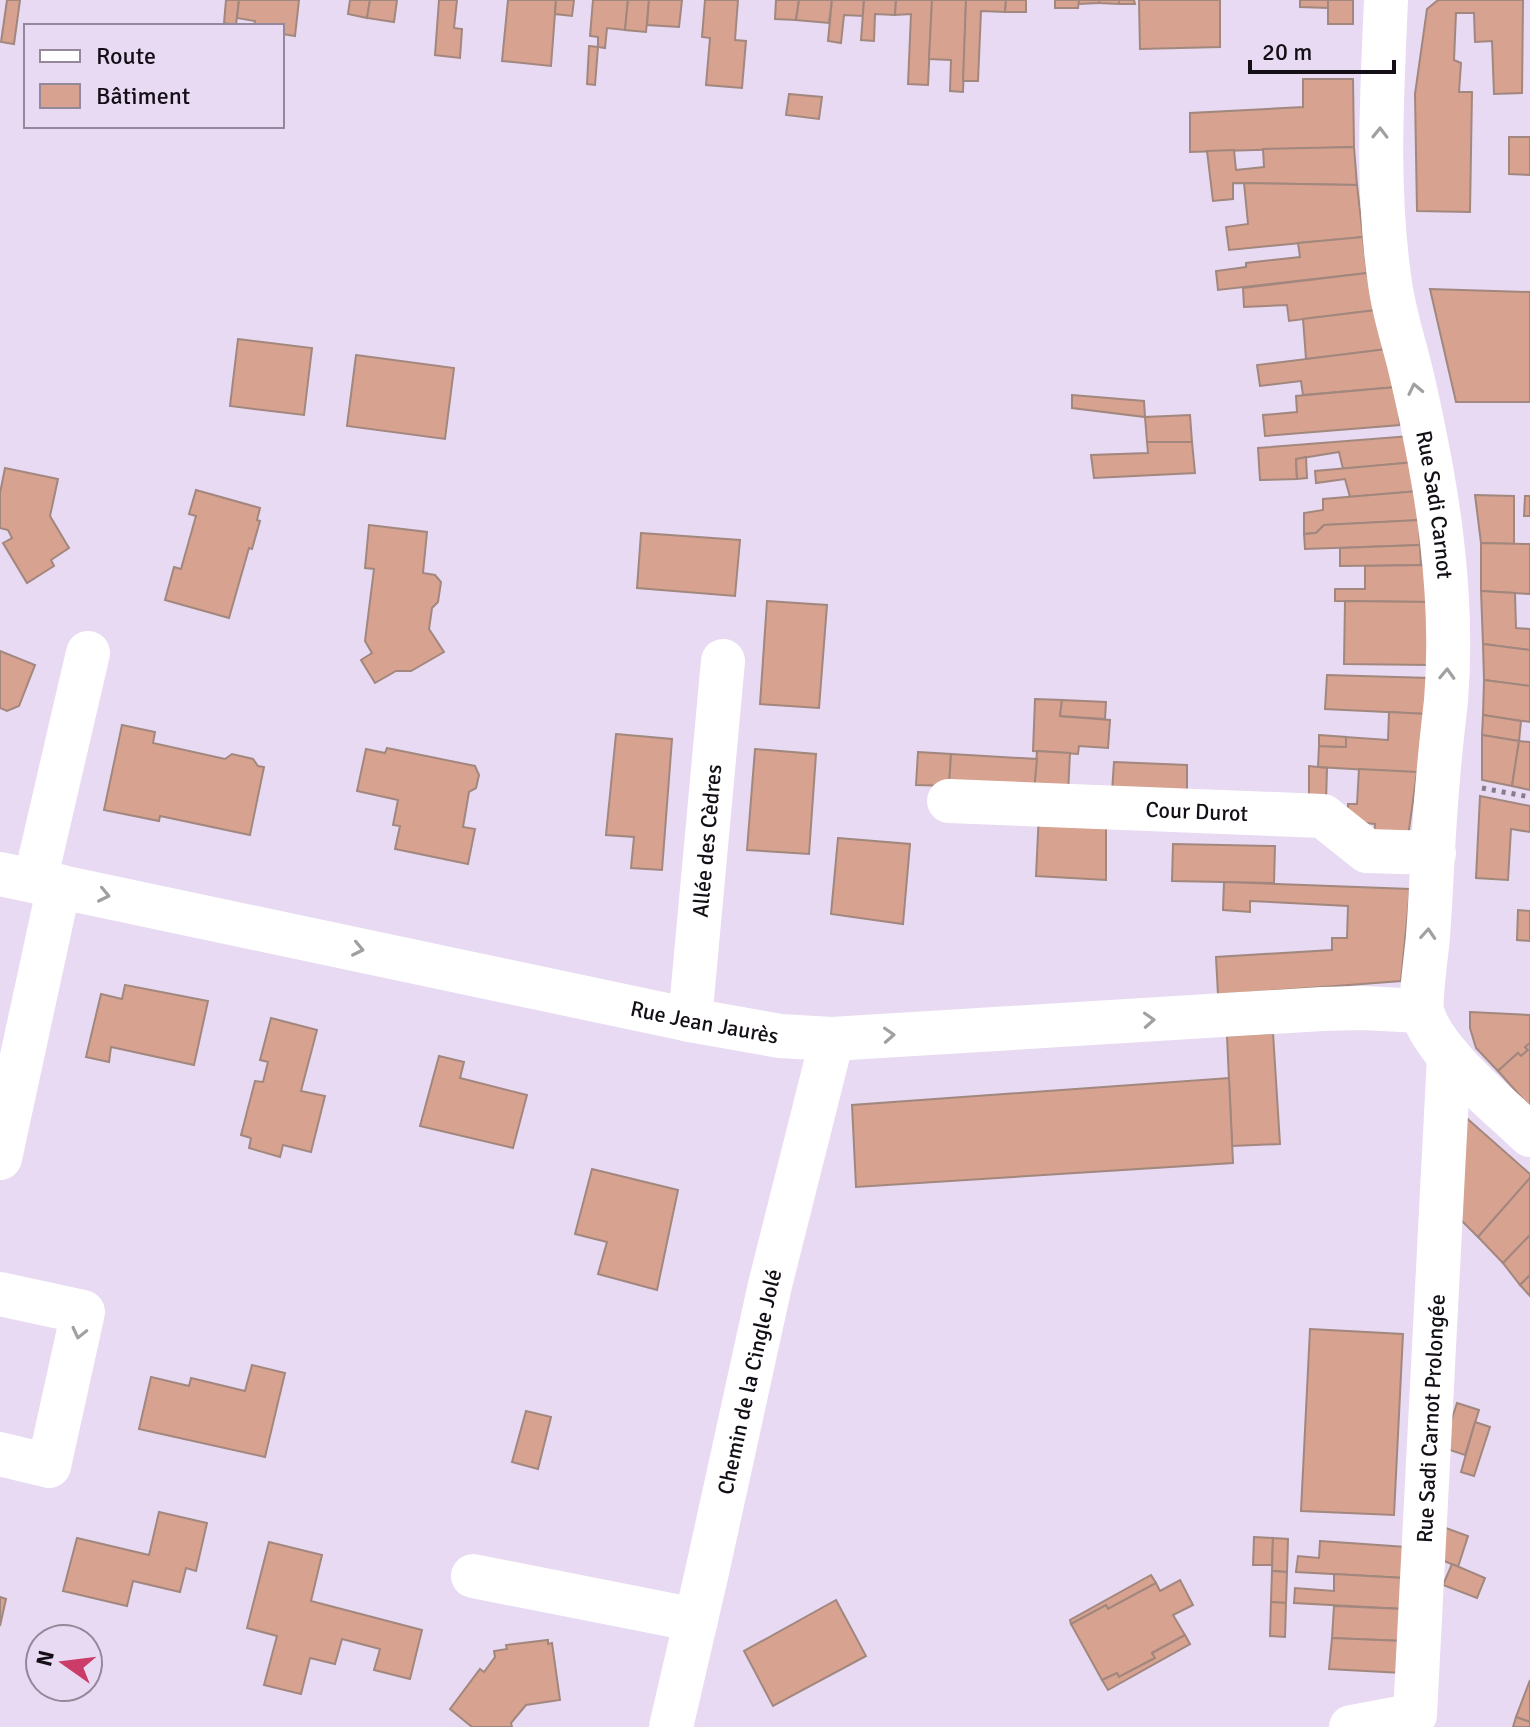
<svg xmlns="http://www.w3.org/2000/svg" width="1530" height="1727" font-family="Signika,sans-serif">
	<rect width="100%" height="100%" fill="#e7daf2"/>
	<g fill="#d7a290" stroke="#a2877e" stroke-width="2">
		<polygon points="7,0 20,0 14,44 1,42"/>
		<polygon points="226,0 239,0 236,25 224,23"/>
		<polygon points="239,0 299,0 295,36 282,34 282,26 254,26 255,21 237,18"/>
		<polygon points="350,0 370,0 367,18 348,14"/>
		<polygon points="370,0 397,0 394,22 367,18"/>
		<polygon points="439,0 457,0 454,28 462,29 460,58 435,55"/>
		<polygon points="508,0 556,0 551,66 502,61"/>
		<polygon points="556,0 574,0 572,16 555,14"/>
		<polygon points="593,0 628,0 625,30 607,28 605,48 598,47 598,37 590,36"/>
		<polygon points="628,0 649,0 646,32 625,30"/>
		<polygon points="649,0 682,0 679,27 647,25"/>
		<polygon points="705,0 738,0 735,40 746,41 742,88 706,85 710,38 702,37"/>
		<polygon points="776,0 799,0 796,20 775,19"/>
		<polygon points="799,0 832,0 829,23 796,20"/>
		<polygon points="832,0 864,0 863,16 844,15 841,43 828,41"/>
		<polygon points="864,0 896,0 895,15 875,14 874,41 861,40"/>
		<polygon points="896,0 932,0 928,85 908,84 911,14 895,15"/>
		<polygon points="932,0 966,0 963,92 950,91 951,60 929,59"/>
		<polygon points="966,0 1006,0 1005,12 981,11 978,81 963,81"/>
		<polygon points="1006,0 1026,0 1026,12 1005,12"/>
		<polygon points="1055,0 1079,0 1078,8 1055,8"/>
		<polygon points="1079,0 1099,0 1099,3 1079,4"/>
		<polygon points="1099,0 1119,0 1119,4 1099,3"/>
		<polygon points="1119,0 1134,0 1135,4 1119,4"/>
		<polygon points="1139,0 1220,0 1220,47 1140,49"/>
		<polygon points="1300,0 1328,0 1328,8 1300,7"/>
		<rect x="1328" y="0" width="25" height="24"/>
		<polygon points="1438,0 1523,0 1522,93 1494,94 1492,41 1475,42 1474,13 1456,13 1454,60 1461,63 1459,92 1472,92 1470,212 1417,211 1415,94 1427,9"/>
		<polygon points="589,46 598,47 595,85 587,84"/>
		<polygon points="1303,79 1353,79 1354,147 1190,152 1190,113 1303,107"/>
		<polygon points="789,94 822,97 819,119 786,115"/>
		<polygon points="1509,137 1530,137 1530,175 1509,174"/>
		<polygon points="1354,147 1357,185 1233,183 1233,199 1213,201 1207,151 1234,150 1236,170 1264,167 1263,149"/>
		<polygon points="1244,183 1357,185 1363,237 1229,250 1226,227 1248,224"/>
		<polygon points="1363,237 1367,273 1218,290 1216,271 1246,267 1246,263 1300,257 1298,243"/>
		<polygon points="1367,273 1376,310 1289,321 1287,305 1244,307 1243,288"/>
		<polygon points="1430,289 1530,292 1530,402 1456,402"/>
		<polygon points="1376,310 1387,349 1306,359 1303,319"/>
		<polygon points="238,339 312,348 304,415 230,406"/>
		<polygon points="1387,349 1396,387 1303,395 1301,381 1260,386 1257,365"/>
		<polygon points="356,355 454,368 445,439 347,426"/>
		<polygon points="1396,387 1400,425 1265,436 1263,415 1297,412 1296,396"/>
		<polygon points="1072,395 1144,401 1145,417 1072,408"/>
		<polygon points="1190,415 1192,442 1147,442 1145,417"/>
		<polygon points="1410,436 1415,462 1343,469 1339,452 1296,459 1297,479 1260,480 1258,448"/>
		<polygon points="1147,442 1192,442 1195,473 1094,478 1091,455 1148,453"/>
		<polygon points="1306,457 1307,478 1297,479 1296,459"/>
		<polygon points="1415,462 1419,491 1350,497 1345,479 1316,483 1315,471"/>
		<polygon points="5,468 58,479 50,516 69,548 51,560 54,566 27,583 3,543 12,538 8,530 0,528 0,493"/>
		<polygon points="196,490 260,508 257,520 260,521 252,549 249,548 229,618 165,600 174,567 181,569 196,516 189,514"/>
		<polygon points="1419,491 1422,520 1324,525 1316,533 1304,534 1304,513 1323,510 1323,499"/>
		<polygon points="1475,495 1514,496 1514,544 1481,543"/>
		<polygon points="1525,496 1530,496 1530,516 1524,516"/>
		<polygon points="1419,520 1420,545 1305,549 1304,534 1316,533 1324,525"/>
		<polygon points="369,525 427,532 423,573 435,575 441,582 438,602 432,608 429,629 444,652 411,671 396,671 375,683 361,660 372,653 365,641 374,569 365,568"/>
		<polygon points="641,533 740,540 735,596 637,588"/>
		<polygon points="1481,543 1530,544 1530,594 1481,591"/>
		<polygon points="1420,545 1421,565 1340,566 1340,548"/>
		<polygon points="1427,565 1428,602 1335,601 1335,589 1365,589 1365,566"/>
		<polygon points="1481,591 1515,593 1516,628 1530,629 1530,650 1483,644"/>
		<polygon points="767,601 827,605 819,708 760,704"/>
		<polygon points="1345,601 1428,602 1429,665 1344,664"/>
		<polygon points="1483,644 1530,650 1530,686 1484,680"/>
		<polygon points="0,651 35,665 19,706 7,711 0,708"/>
		<polygon points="1327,675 1430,678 1427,714 1325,709"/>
		<polygon points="1484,680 1530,686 1530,722 1483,715"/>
		<polygon points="1035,699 1062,700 1060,716 1110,720 1108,748 1079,746 1078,754 1033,751"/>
		<polygon points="1062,700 1106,702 1105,719 1060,716"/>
		<polygon points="1389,712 1427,714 1421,773 1318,767 1319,746 1346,747 1346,737 1388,740"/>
		<polygon points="1483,715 1521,721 1519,741 1482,735"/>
		<polygon points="122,725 155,732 153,743 225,759 232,754 253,759 258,766 264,767 250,835 160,816 159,821 104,810"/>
		<polygon points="616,734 672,739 662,870 631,868 634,837 606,835"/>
		<polygon points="1319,735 1346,737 1346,747 1319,746"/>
		<polygon points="1482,735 1519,741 1512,786 1482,780"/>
		<polygon points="1519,741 1530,742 1530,790 1512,786"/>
		<polygon points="387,748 475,766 479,775 476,788 469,792 463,827 475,829 468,864 395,849 400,826 393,825 398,800 357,791 366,749 385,753"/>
		<polygon points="755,749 816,754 809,854 747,850"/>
		<polygon points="1037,751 1070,753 1068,794 1034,791"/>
		<polygon points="918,752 951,754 949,786 916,785"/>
		<polygon points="951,754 1037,759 1034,791 949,786"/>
		<polygon points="1114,762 1187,765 1187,796 1112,792"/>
		<polygon points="1309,766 1327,768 1326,802 1309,801"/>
		<polygon points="1359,769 1417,772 1408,837 1374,835 1375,824 1356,822 1348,815 1348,804 1357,804"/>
		<polygon points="1480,796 1530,806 1530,832 1511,829 1508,880 1476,878"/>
		<polygon points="1039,812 1106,815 1106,880 1036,876"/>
		<polygon points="838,838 910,844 903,924 831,914"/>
		<polygon points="1173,844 1275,846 1274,883 1172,881"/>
		<polygon points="1224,882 1410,889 1401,981 1218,995 1216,957 1332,950 1332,938 1347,938 1348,906 1250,901 1250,912 1223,910"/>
		<polygon points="1518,910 1530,911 1530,941 1517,940"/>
		<polygon points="125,985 208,1001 194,1065 111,1047 109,1062 86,1057 101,994 122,999"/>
		<polygon points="1470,1012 1530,1015 1530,1043 1525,1047 1528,1050 1521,1056 1518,1053 1498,1071 1476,1048 1470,1028"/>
		<polygon points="271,1018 317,1030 301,1091 325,1096 311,1152 283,1145 280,1157 249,1148 251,1138 241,1135 255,1081 263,1082 268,1062 260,1060"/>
		<polygon points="1273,1033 1280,1144 1232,1146 1227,1036"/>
		<polygon points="1530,1043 1530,1104 1529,1106 1498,1071 1518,1053 1521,1056 1528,1050 1525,1047"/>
		<polygon points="439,1056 464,1062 460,1078 527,1095 513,1148 420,1126"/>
		<polygon points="1229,1078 1233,1163 856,1187 852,1105"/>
		<polygon points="1462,1114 1530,1174 1530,1178 1478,1237 1457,1216"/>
		<polygon points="592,1169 678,1190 657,1290 598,1274 607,1242 575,1234"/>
		<polygon points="1530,1178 1530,1235 1503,1263 1478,1237"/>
		<polygon points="1530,1235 1530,1275 1520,1285 1503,1263"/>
		<polygon points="1530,1275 1530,1296 1520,1285"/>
		<polygon points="1310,1329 1403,1334 1394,1515 1301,1511"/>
		<polygon points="252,1365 285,1373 265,1457 139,1429 151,1377 189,1386 191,1378 245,1391"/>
		<polygon points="1457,1403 1479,1410 1465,1455 1444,1448 1444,1443"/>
		<polygon points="526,1411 551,1417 538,1469 512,1462"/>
		<polygon points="1475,1422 1490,1427 1474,1476 1461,1472"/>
		<polygon points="159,1512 207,1523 196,1571 186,1568 180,1592 133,1581 127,1606 63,1591 77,1538 149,1555"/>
		<polygon points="1443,1527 1468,1536 1458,1567 1437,1558"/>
		<polygon points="1254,1537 1273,1538 1272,1565 1253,1565"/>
		<polygon points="1273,1538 1288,1539 1287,1572 1272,1571"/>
		<polygon points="1320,1541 1406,1547 1404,1578 1296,1572 1298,1556 1319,1558"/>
		<polygon points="269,1542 322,1555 311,1601 422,1630 410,1679 374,1670 380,1649 342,1639 335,1664 310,1658 301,1694 264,1685 277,1636 247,1628"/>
		<polygon points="1452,1564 1485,1578 1477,1598 1443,1585"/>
		<polygon points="1272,1571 1287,1572 1286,1603 1271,1602"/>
		<polygon points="1334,1574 1404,1578 1404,1609 1294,1603 1295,1588 1334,1591"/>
		<polygon points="1151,1575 1156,1583 1108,1609 1106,1605 1071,1624 1070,1620"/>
		<polygon points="1180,1580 1193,1605 1173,1615 1185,1635 1152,1653 1155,1658 1119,1677 1117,1673 1102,1680 1071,1624 1106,1605 1108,1609 1156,1583 1160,1591"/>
		<polygon points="0,1597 6,1599 0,1626"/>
		<polygon points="836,1600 866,1656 773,1706 744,1651"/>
		<polygon points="1271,1602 1286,1603 1285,1637 1270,1636"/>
		<polygon points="1334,1606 1404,1609 1403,1641 1332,1638"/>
		<polygon points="1185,1635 1190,1644 1108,1690 1102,1680 1117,1673 1119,1677 1155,1658 1152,1653"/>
		<polygon points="1332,1638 1403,1641 1402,1673 1329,1669"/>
		<polygon points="548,1640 548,1644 552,1643 560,1700 526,1705 511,1723 512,1727 472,1727 450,1709 480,1669 484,1672 495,1657 494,1651 507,1649 506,1645"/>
		<polygon points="1530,1680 1530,1722 1516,1717"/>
		<polygon points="1516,1717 1530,1722 1530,1727 1513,1727"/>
	</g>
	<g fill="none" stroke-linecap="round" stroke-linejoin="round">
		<polyline stroke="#857c8c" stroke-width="5" stroke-dasharray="4 6" stroke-linecap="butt" points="1482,788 1530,797"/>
		<g stroke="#fff" stroke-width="44">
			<path id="s1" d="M 1386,0 C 1382,95 1376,189 1390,283 C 1394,314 1404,342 1411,372 C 1436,479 1455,590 1446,701 C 1443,727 1440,753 1438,779 C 1433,831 1432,883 1428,936 C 1427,952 1419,1001 1423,1014 C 1435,1054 1499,1105 1530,1135"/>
			<path id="s2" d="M 949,801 L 1323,816 L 1367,851 L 1434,853"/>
			<path id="s3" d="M 0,874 L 690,1020 L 780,1036 L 832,1039 L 1322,1009 L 1362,1008 L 1422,1011"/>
			<polyline points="35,881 88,653"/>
			<path id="s4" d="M 690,1020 L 723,661"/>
			<polyline points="0,1158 59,886"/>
			<polyline points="0,1294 83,1312 49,1466 0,1454"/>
			<polyline points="473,1576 696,1620"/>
			<path id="s5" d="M 671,1727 L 707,1572 L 770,1285 L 832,1039"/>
			<path id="s6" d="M 1351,1727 L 1415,1715 L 1449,1056"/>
		</g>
	</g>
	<defs><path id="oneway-chevron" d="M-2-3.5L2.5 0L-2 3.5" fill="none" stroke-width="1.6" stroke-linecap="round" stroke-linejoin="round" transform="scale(2)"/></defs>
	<g stroke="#a19fa2">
		<use href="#oneway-chevron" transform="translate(1380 133) rotate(-89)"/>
		<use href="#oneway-chevron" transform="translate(1415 389) rotate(-102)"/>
		<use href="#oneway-chevron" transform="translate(1447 674) rotate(-88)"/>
		<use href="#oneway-chevron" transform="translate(104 895) rotate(12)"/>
		<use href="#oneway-chevron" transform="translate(1428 934) rotate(-86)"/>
		<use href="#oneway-chevron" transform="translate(358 949) rotate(12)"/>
		<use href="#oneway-chevron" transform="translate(1149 1020) rotate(-3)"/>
		<use href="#oneway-chevron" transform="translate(889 1035) rotate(-3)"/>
		<use href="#oneway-chevron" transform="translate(79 1333) rotate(103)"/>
	</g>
	<g text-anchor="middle" stroke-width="6" stroke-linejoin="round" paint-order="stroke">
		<g font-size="22" fill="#140f17" stroke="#e7daf2">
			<text dy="8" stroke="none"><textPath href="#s1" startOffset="510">Rue Sadi Carnot</textPath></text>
			<text dy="8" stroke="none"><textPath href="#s2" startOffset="248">Cour Durot</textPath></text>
			<text dy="8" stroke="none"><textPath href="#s4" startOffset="180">Allée des Cèdres</textPath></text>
			<text dy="8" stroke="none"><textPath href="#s3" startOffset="720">Rue Jean Jaurès</textPath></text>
			<text dy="8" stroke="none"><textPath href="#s5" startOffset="354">Chemin de la Cingle Jolé</textPath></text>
			<text dy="8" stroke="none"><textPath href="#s6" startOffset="362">Rue Sadi Carnot Prolongée</textPath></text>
		</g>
	</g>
	<rect x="24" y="24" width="260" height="104" fill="#e7daf2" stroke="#93899a" stroke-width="2"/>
	<rect x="40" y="50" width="40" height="12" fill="#ffffff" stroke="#93899a" stroke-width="2"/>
	<text x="96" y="64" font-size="24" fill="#140f17">Route</text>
	<rect x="40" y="84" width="40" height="24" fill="#d7a290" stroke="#93899a" stroke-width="2"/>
	<text x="96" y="104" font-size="24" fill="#140f17">Bâtiment</text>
	<g transform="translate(64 1663) rotate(284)"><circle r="38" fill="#e7daf2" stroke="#93899a" stroke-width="2"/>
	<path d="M0-6L14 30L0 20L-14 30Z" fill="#cb3d68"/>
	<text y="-12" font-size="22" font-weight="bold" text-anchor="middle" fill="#140f17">N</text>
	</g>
	<path d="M1250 60v12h144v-12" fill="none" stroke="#140f17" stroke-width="4"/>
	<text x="1262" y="60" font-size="24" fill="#140f17" stroke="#e7daf2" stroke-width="6" paint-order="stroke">20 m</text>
</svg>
